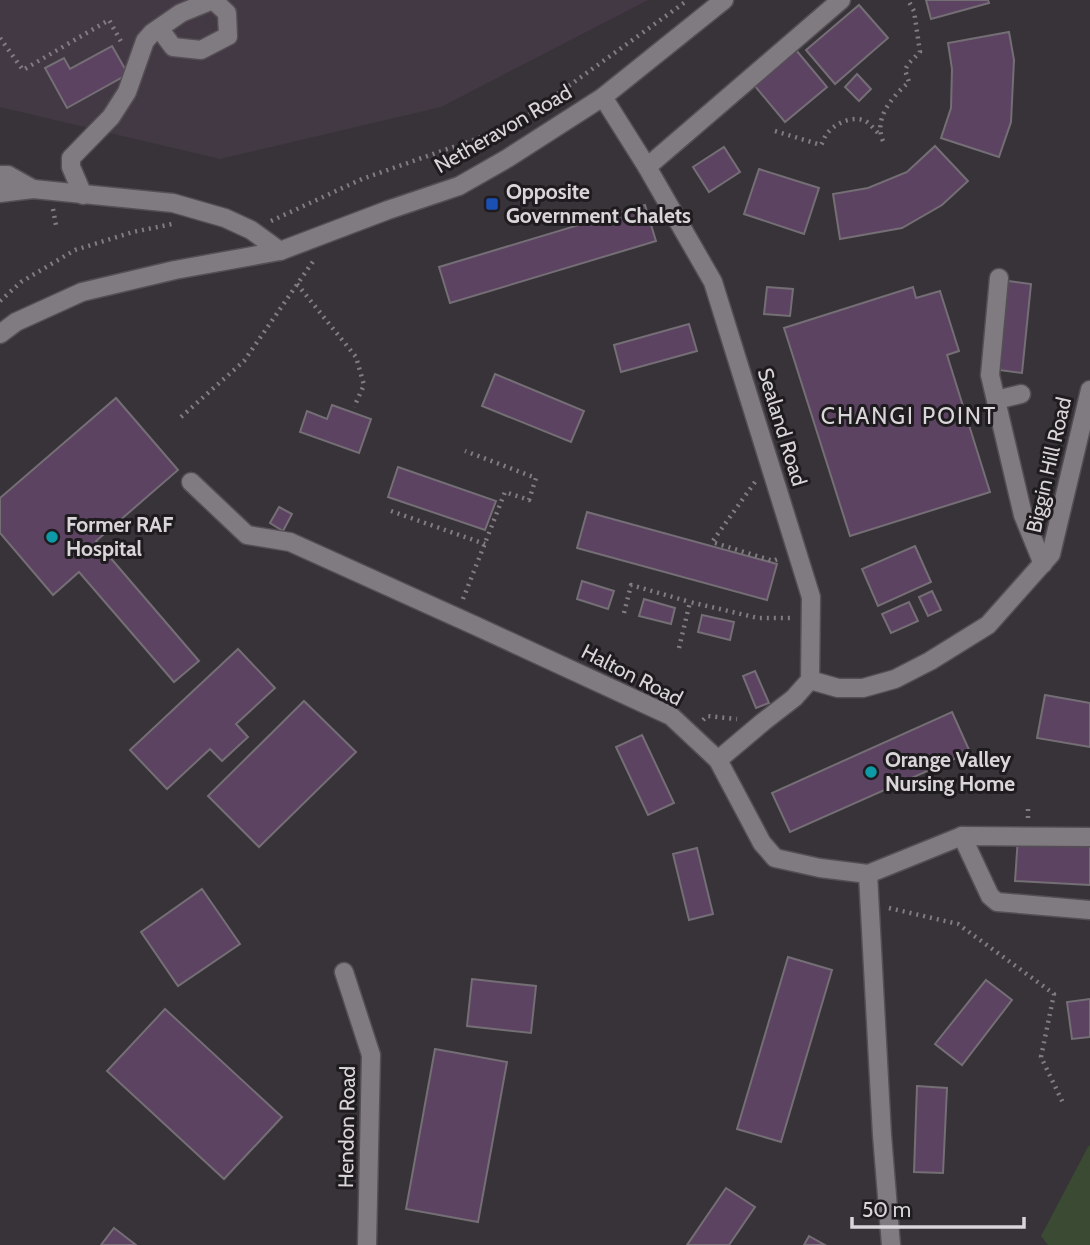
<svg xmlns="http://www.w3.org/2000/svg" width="1090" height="1245" font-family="Cabin,sans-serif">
	<rect width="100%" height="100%" fill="#383339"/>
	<polygon fill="#433944" points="0,0 648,0 441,107 220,159 0,107"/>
	<polygon fill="#3a4a33" points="1090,1145 1090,1245 1048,1245 1041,1236 1088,1147"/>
	<g fill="#5d4362" stroke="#746e75" stroke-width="2">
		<polygon points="926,0 988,0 989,3 931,19"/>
		<polygon points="859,5 888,38 835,84 806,50"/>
		<polygon points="1009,32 1014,60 1011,122 999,157 941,138 951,108 952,69 948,43"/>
		<polygon points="112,46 128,74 67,108 45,68 64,58 70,69"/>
		<polygon points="796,50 827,87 785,122 754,85"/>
		<polygon points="857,74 871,89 859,101 845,87"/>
		<polygon points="935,146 968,181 942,205 902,228 840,239 833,194 868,188 907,172"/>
		<polygon points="724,147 740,172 709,192 693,167"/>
		<polygon points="759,169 819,188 804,234 744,214"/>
		<polygon points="645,205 656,241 450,303 439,267"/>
		<polygon points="1008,281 1031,284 1022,373 999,370"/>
		<polygon points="767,287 793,289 790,316 764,314"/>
		<polygon points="913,287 916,298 940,291 959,351 947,355 990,492 850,536 784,328"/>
		<polygon points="689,324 697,351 621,372 614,345"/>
		<polygon points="495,374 584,411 571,442 482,406"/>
		<polygon points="116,398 178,470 96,541 199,661 174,682 79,572 53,595 0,533 0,498"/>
		<polygon points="332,405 371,419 359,453 300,432 307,411 327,419"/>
		<polygon points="398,467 496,501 485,530 388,497"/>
		<polygon points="279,507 292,514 283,531 270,523"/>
		<polygon points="587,512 777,564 767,600 577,548"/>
		<polygon points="915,546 931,582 878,606 862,569"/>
		<polygon points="582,581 614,591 608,609 577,599"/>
		<polygon points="932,591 941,610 928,616 919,597"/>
		<polygon points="644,599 675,608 671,624 639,616"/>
		<polygon points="909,602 918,621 891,633 882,614"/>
		<polygon points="702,615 734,622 730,640 698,632"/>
		<polygon points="238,649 275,688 236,724 248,737 222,761 210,749 167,789 130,750"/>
		<polygon points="755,671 769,703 756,708 743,676"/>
		<polygon points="1045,695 1090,703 1090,747 1037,738"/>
		<polygon points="304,701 356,752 259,847 208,796"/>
		<polygon points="952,712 970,752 790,832 772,793"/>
		<polygon points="642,735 674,803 648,815 616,747"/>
		<polygon points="1018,837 1090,841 1090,885 1015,881"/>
		<polygon points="697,848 713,914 689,920 673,854"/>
		<polygon points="202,889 240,944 178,986 141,932"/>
		<polygon points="788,957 832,970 781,1142 737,1129"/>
		<polygon points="472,979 536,986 531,1033 467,1026"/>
		<polygon points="986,980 1012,1000 962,1065 935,1044"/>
		<polygon points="1090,999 1090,1037 1072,1039 1067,1002"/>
		<polygon points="165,1009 282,1117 224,1179 107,1071"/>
		<polygon points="435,1049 507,1062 478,1222 406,1209"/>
		<polygon points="917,1086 947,1088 943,1173 914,1172"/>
		<polygon points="726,1188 755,1207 729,1245 687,1245"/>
		<polygon points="114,1228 136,1245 101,1245"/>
		<polygon points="809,1236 825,1245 804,1245"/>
	</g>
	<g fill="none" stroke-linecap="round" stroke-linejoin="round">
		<defs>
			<g id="minor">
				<polyline points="603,97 647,167 713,282 811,597 810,680 794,698 763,722 718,760"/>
				<polyline points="647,167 841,0"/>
				<polyline points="0,175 8,175 33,189"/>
				<polyline points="0,193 33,189 173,203 225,218 251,230 280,251"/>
				<polyline points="83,195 71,167 71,158 111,117 127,92 145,41 152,33 181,13 213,0 227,13 228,36 201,50 173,47 159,28"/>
				<polyline points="999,278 990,375 1023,515 1043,564"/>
				<polyline points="0,334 16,322 82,292 175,270 280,251 388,210 459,186 508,158 603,97 724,0"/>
				<polyline points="996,400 1021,394"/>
				<polyline points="191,482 247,535 290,542 476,626 671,716 718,760 762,843 775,858 820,868 868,874 962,836 1090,837"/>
				<polyline points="810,680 838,688 863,688 895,679 930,661 988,625 1051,554 1090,390"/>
				<polyline points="962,836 990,896 997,902 1090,910"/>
				<polyline points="868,874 882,1135 891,1245"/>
				<polyline points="344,972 371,1055 367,1245"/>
			</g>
		</defs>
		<use href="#minor" stroke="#544f54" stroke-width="21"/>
		<g stroke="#817c81" stroke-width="4.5" stroke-dasharray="2 5" stroke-linecap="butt">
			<polyline points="0,38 23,70 109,20 123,45"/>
			<path d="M 775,131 L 821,145 C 823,142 824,138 826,135 C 834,123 855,114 867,122 C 872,126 876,131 880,135"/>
			<path d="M 883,141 C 873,118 893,96 909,82 L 905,70 L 908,64 L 920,52 L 914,11 L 908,0"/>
			<polyline points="53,209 56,225"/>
			<polyline points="271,221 362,179 513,126 688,0"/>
			<polyline points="297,284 356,357 364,385 354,407"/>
			<polyline points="0,301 21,282 75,250 133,232 172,224"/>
			<polyline points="181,417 244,361 314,260"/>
			<polyline points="755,482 712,542 773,561 780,558"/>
			<polyline points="391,511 485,544"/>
			<polyline points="463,599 505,492 529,500 536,478 465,451"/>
			<polyline points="624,613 631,585 690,602"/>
			<polyline points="679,648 690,602 758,618 793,618"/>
			<polyline points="703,720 707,716 737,719"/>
			<polyline points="1028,818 1028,805"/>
			<polyline points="889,908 958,924 1054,994 1041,1057 1064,1105"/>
		</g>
		<use href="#minor" stroke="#807a81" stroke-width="18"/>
	</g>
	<rect fill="#1a4fb4" stroke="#1e1c1f" stroke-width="2.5" x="485" y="197" width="14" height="14" rx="3.5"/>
	<g fill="#0f9aa8" stroke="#1e1c1f" stroke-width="2.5">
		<circle cx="52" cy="537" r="7"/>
		<circle cx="871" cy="772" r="7"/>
	</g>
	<g text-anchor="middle" stroke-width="6" stroke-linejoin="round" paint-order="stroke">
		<g font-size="21" fill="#d9d5d9" stroke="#1e1c1f">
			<text transform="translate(503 129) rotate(-30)" y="7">Netheravon Road</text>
			<text transform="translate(782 427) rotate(73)" y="7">Sealand Road</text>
			<text transform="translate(1049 465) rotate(-77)" y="7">Biggin Hill Road</text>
			<text transform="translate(632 675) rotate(27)" y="7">Halton Road</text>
			<text transform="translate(347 1127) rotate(-89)" y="7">Hendon Road</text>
		</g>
		<g font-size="21" font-weight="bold" fill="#d9d5d9" stroke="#1e1c1f" text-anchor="start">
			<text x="506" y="199">Opposite<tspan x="506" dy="24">Government Chalets</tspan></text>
			<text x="66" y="532">Former RAF<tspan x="66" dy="24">Hospital</tspan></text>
			<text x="885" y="767">Orange Valley<tspan x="885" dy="24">Nursing Home</tspan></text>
		</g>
		<g font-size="23" letter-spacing="2" fill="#d9d5d9" stroke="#1e1c1f">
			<text x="909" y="424">CHANGI POINT</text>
		</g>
	</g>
	<path d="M852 1217v10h172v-10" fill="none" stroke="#d9d5d9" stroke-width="3.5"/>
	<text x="862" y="1217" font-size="21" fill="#d9d5d9" stroke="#1e1c1f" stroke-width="5" paint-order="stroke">50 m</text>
</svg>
